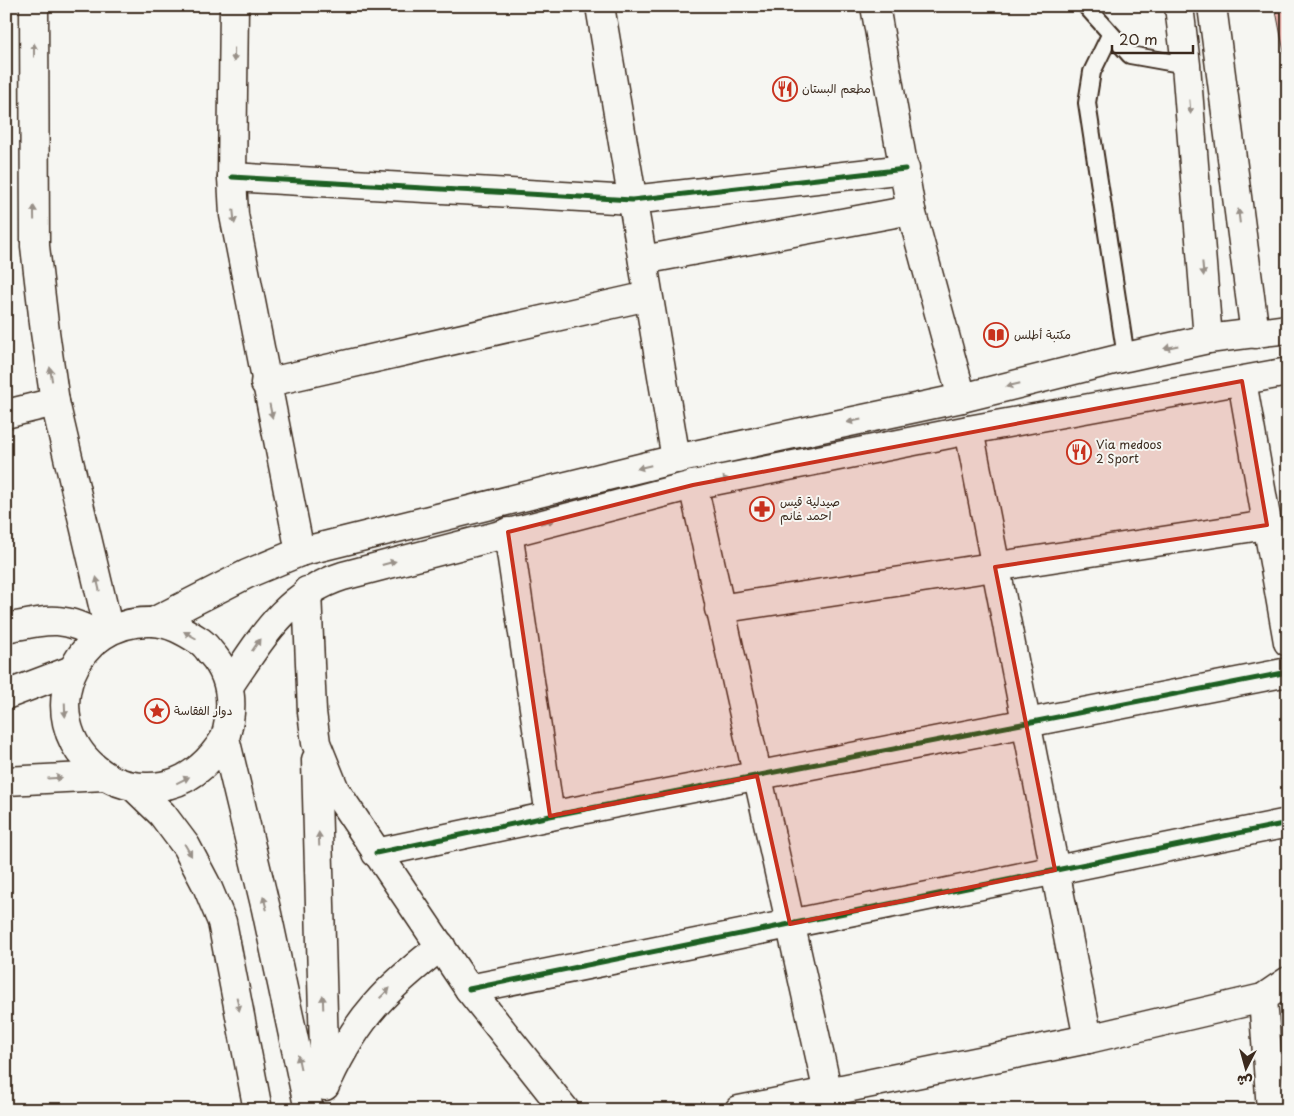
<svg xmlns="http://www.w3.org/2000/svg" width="1294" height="1116" font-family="'Playpen Sans','Playpen Sans Arabic',sans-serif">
	<rect width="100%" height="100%" fill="#f6f6f2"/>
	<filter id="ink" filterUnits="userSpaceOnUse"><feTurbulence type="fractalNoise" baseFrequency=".02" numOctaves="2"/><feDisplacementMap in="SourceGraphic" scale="10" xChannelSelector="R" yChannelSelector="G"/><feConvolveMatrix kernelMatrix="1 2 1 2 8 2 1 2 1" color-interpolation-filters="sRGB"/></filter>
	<g filter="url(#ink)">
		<polygon fill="#f2b7b2" stroke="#3b2a1e" points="1275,6 1288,6 1288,72"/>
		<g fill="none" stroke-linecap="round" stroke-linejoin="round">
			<defs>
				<g id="lane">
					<polyline points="1086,6 1130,55 1186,65"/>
					<polyline points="1110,35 1092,72 1087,103 1126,357"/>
				</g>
				<g id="street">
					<polyline points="34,6 35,246 45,332 55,402 109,631"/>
					<polyline points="234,6 232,177 234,215 300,552"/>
					<polyline points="600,6 676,459"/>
					<polyline points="875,6 911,210 962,398"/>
					<polyline points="232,177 632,200 905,169"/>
					<polyline points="643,260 911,210"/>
					<polyline points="1242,381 1288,642"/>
					<polyline points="265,383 648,296"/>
					<polyline points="6,414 55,402"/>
					<polyline points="969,430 1088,1039"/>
					<polyline points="693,485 828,1093"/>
					<polyline points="508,532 550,816"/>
					<polyline points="719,609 1267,525"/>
					<path d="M 6,628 C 46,620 64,614 100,637"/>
					<polyline points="376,853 550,816 1288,672"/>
					<polyline points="469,989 1288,823"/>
					<polyline points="1263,998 1271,1110"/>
					<polyline points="739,1110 1088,1039 1263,998 1288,981"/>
				</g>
				<g id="secondary">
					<polyline points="1179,6 1186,65 1208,339"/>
					<polyline points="1212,6 1255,334"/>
					<polyline points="307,591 312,712 316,743 335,790 469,989 565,1110"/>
					<polyline points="153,622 247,574 300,552 676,459 962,398 1126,357 1208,339 1288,329"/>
					<path d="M 229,686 C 261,639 286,594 343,576 L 693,485 L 969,430 L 1288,372"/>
					<polyline points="6,695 72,670"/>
					<path d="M 225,738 C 207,767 182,788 146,787 C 127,787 110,781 95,768 C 34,717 73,618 153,622 C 170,623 184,631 198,640 C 204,643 207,648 211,653 C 233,677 234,708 225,738 L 266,909 L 309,1110"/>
					<polyline points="316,760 325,1086"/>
					<polyline points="6,781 104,776"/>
					<polyline points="134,787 162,814 186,846 207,886 222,922 258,1110"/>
					<path d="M 328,1080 C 358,1016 386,989 441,946"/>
				</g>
			</defs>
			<use href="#lane" stroke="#3b2a1e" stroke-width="20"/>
			<use href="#street" stroke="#3b2a1e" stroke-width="31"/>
			<use href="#secondary" stroke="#3b2a1e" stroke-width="31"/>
			<use href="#lane" stroke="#f6f6f2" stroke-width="16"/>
			<use href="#street" stroke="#f6f6f2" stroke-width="28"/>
			<use href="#secondary" stroke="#f6f6f2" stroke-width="28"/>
			<defs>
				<g id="cycleway">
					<polyline points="232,177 632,200 905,169"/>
					<polyline points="376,853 550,816 1288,672"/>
					<polyline points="469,989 1288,823"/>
				</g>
			</defs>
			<use href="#cycleway" stroke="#f6f6f2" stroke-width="8"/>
			<use href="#cycleway" stroke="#1b5e20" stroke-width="5"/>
		</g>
		<defs><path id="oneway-solid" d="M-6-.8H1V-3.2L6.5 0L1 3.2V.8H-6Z" transform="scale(1.25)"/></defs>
		<g fill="#989088">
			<use href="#oneway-solid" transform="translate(34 50) rotate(-90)"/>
			<use href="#oneway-solid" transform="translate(234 55) rotate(91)"/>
			<use href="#oneway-solid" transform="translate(1190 107) rotate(85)"/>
			<use href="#oneway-solid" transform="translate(34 213) rotate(-91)"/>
			<use href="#oneway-solid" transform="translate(1239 216) rotate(-97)"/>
			<use href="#oneway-solid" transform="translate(234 217) rotate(84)"/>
			<use href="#oneway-solid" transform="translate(1203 269) rotate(85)"/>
			<use href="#oneway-solid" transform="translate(1171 347) rotate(168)"/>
			<use href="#oneway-solid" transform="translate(51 374) rotate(-99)"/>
			<use href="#oneway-solid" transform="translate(1013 385) rotate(166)"/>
			<use href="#oneway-solid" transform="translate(271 411) rotate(78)"/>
			<use href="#oneway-solid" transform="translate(854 421) rotate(168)"/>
			<use href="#oneway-solid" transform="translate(644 467) rotate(166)"/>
			<use href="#oneway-solid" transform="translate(722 480) rotate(-11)"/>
			<use href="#oneway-solid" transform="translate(547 522) rotate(-14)"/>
			<use href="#oneway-solid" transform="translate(389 563) rotate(-15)"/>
			<use href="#oneway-solid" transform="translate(98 584) rotate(-103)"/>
			<use href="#oneway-solid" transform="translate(190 635) rotate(-150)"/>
			<use href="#oneway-solid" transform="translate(256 645) rotate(-56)"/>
			<use href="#oneway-solid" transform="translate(65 710) rotate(88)"/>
			<use href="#oneway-solid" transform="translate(55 778) rotate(-3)"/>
			<use href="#oneway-solid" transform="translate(183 780) rotate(-26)"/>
			<use href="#oneway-solid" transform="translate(319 839) rotate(-92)"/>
			<use href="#oneway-solid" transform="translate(188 850) rotate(60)"/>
			<use href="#oneway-solid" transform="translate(265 903) rotate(-104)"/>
			<use href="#oneway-solid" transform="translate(385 993) rotate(-45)"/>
			<use href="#oneway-solid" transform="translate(323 1002) rotate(-92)"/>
			<use href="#oneway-solid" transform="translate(238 1004) rotate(79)"/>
			<use href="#oneway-solid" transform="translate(299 1062) rotate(-102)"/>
		</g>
	</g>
	<path fill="#c8321e" fill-opacity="0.2" stroke="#c8321e" stroke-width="4" stroke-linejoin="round" d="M 1242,381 L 1267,525 L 995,567 L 1055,870 L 790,924 L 757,776 L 550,816 L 508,532 L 693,485 Z"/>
	<defs>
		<symbol id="restaurant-ring" viewBox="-11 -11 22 22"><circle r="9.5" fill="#f6f6f2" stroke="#c8321e" stroke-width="1.5"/><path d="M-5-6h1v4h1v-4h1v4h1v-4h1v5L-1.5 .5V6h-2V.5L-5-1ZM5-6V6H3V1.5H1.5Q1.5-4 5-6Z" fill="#c8321e"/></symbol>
		<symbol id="library-ring" viewBox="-11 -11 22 22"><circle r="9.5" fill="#f6f6f2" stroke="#c8321e" stroke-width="1.5"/><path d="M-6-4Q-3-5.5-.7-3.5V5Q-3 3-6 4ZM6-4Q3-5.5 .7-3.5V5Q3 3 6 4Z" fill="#c8321e"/></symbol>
		<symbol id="pharmacy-ring" viewBox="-11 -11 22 22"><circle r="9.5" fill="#f6f6f2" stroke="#c8321e" stroke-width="1.5"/><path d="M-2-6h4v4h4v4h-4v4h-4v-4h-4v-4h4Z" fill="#c8321e"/></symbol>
		<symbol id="sight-ring" viewBox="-11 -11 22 22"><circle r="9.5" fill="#f6f6f2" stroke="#c8321e" stroke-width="1.5"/><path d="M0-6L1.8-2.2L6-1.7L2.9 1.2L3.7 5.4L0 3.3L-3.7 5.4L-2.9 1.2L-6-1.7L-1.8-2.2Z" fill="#c8321e"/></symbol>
	</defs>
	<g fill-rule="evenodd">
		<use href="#restaurant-ring" x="771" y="75" width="28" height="28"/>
		<use href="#library-ring" x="982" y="321" width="28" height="28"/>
		<use href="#restaurant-ring" x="1065" y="438" width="28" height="28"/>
		<use href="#pharmacy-ring" x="748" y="495" width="28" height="28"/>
		<use href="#sight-ring" x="143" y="697" width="28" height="28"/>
	</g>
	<g text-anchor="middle" stroke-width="4" stroke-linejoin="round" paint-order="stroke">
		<g font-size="12" fill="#3b2a1e" stroke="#f6f6f2" text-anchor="start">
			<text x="802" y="93">مطعم البستان</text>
			<text x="1014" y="339">مكتبة أطلس</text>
			<text x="1096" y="449">Via medoos<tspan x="1096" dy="14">2 Sport</tspan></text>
			<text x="780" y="506">صيدلية قيس<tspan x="780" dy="14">احمد غانم</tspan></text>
			<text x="174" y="715">دوار الفقاسة</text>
		</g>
	</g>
	<rect width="1294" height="1116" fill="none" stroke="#f6f6f2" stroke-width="25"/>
	<rect x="12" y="12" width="1269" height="1091" fill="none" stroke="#3b2a1e" stroke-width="2" filter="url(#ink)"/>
	<g transform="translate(1246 1068) rotate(186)" stroke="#f6f6f2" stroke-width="4" paint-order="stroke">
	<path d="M0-4L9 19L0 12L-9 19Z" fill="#3b2a1e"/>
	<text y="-8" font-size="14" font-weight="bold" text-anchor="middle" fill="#3b2a1e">ش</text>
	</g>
	<path d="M1112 45v8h81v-8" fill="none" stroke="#3b2a1e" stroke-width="2.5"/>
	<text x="1119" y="45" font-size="15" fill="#3b2a1e" stroke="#f6f6f2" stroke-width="4" paint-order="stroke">20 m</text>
</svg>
